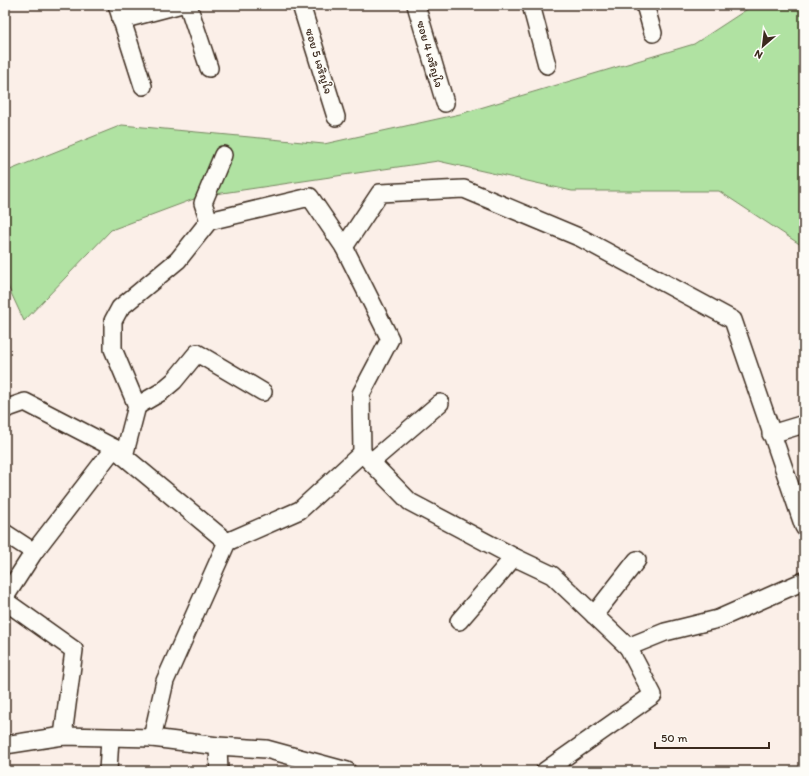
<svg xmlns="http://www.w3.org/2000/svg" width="809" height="776" font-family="Itim,'Playpen Sans Thai',sans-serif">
	<rect width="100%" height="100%" fill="#fbefe8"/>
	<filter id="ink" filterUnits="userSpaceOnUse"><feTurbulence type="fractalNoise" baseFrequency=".025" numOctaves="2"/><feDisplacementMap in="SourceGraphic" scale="8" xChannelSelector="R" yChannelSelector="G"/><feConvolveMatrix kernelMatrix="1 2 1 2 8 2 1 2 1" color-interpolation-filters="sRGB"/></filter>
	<g filter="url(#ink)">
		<polygon fill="#b0e2a2" stroke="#768660" points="749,5 804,5 804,247 719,191 572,191 438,161 202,196 111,230 24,321 5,280 5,172 122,125 324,144 460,114 694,44 749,8"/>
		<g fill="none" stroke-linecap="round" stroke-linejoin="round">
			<defs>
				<g id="minor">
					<polyline points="117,5 143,86"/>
					<polyline points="188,5 209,68"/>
					<polyline points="301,5 336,117"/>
					<polyline points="416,5 445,103"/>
					<polyline points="531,5 547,65"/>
					<polyline points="645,5 653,33"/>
					<polyline points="121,20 178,5"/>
					<polyline points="209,221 203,203 223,155"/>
					<polyline points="344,247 380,193 464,189 581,238 733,320 804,527"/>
					<polyline points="137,406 161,392 174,381 197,353 263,392"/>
					<polyline points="5,409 25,402 114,448"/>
					<polyline points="771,434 804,424"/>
					<polyline points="124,456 137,406 113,349 113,321 120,308 178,260 209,221 310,197 344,247 390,339 361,394 362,453"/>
					<polyline points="371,462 440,403"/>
					<polyline points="5,533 34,552"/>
					<polyline points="5,597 34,552 114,448 227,542"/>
					<polyline points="5,601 74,650 63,736"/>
					<polyline points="594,615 637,560"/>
					<polyline points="459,621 514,557"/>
					<polyline points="152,738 165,681 227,542 300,510 362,453 410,502 514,557 552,575 628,647 665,632 718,619 804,581"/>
					<polyline points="5,745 63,736 152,738 218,746 266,749 347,771"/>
					<polyline points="218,746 219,771"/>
					<polyline points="108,771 110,738"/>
					<polyline points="545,771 653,695 628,647"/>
				</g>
			</defs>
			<use href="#minor" stroke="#3b2a1e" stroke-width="20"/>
			<use href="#minor" stroke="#fdfcf7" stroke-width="17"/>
		</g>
	</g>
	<g text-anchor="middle" stroke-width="3" stroke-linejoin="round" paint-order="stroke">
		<g font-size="12" fill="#3b2a1e" stroke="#fdfcf7">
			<text transform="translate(430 54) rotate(74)" y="4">ซอย 4 เจริญใจ</text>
			<text transform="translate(319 61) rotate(73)" y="4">ซอย 5 เจริญใจ</text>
		</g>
	</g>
	<rect width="809" height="776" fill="none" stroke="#fdfcf7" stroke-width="20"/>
	<rect x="10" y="10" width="789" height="756" fill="none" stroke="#3b2a1e" stroke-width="1.5" filter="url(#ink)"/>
	<g transform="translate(763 46) rotate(208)" stroke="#fdfcf7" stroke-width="3" paint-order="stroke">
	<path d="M0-3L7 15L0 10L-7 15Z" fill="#3b2a1e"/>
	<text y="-6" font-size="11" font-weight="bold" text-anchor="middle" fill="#3b2a1e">N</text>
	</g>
	<path d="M655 742v6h114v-6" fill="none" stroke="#3b2a1e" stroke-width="2"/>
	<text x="661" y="742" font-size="12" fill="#3b2a1e" stroke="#fdfcf7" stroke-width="3" paint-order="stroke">50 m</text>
</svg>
